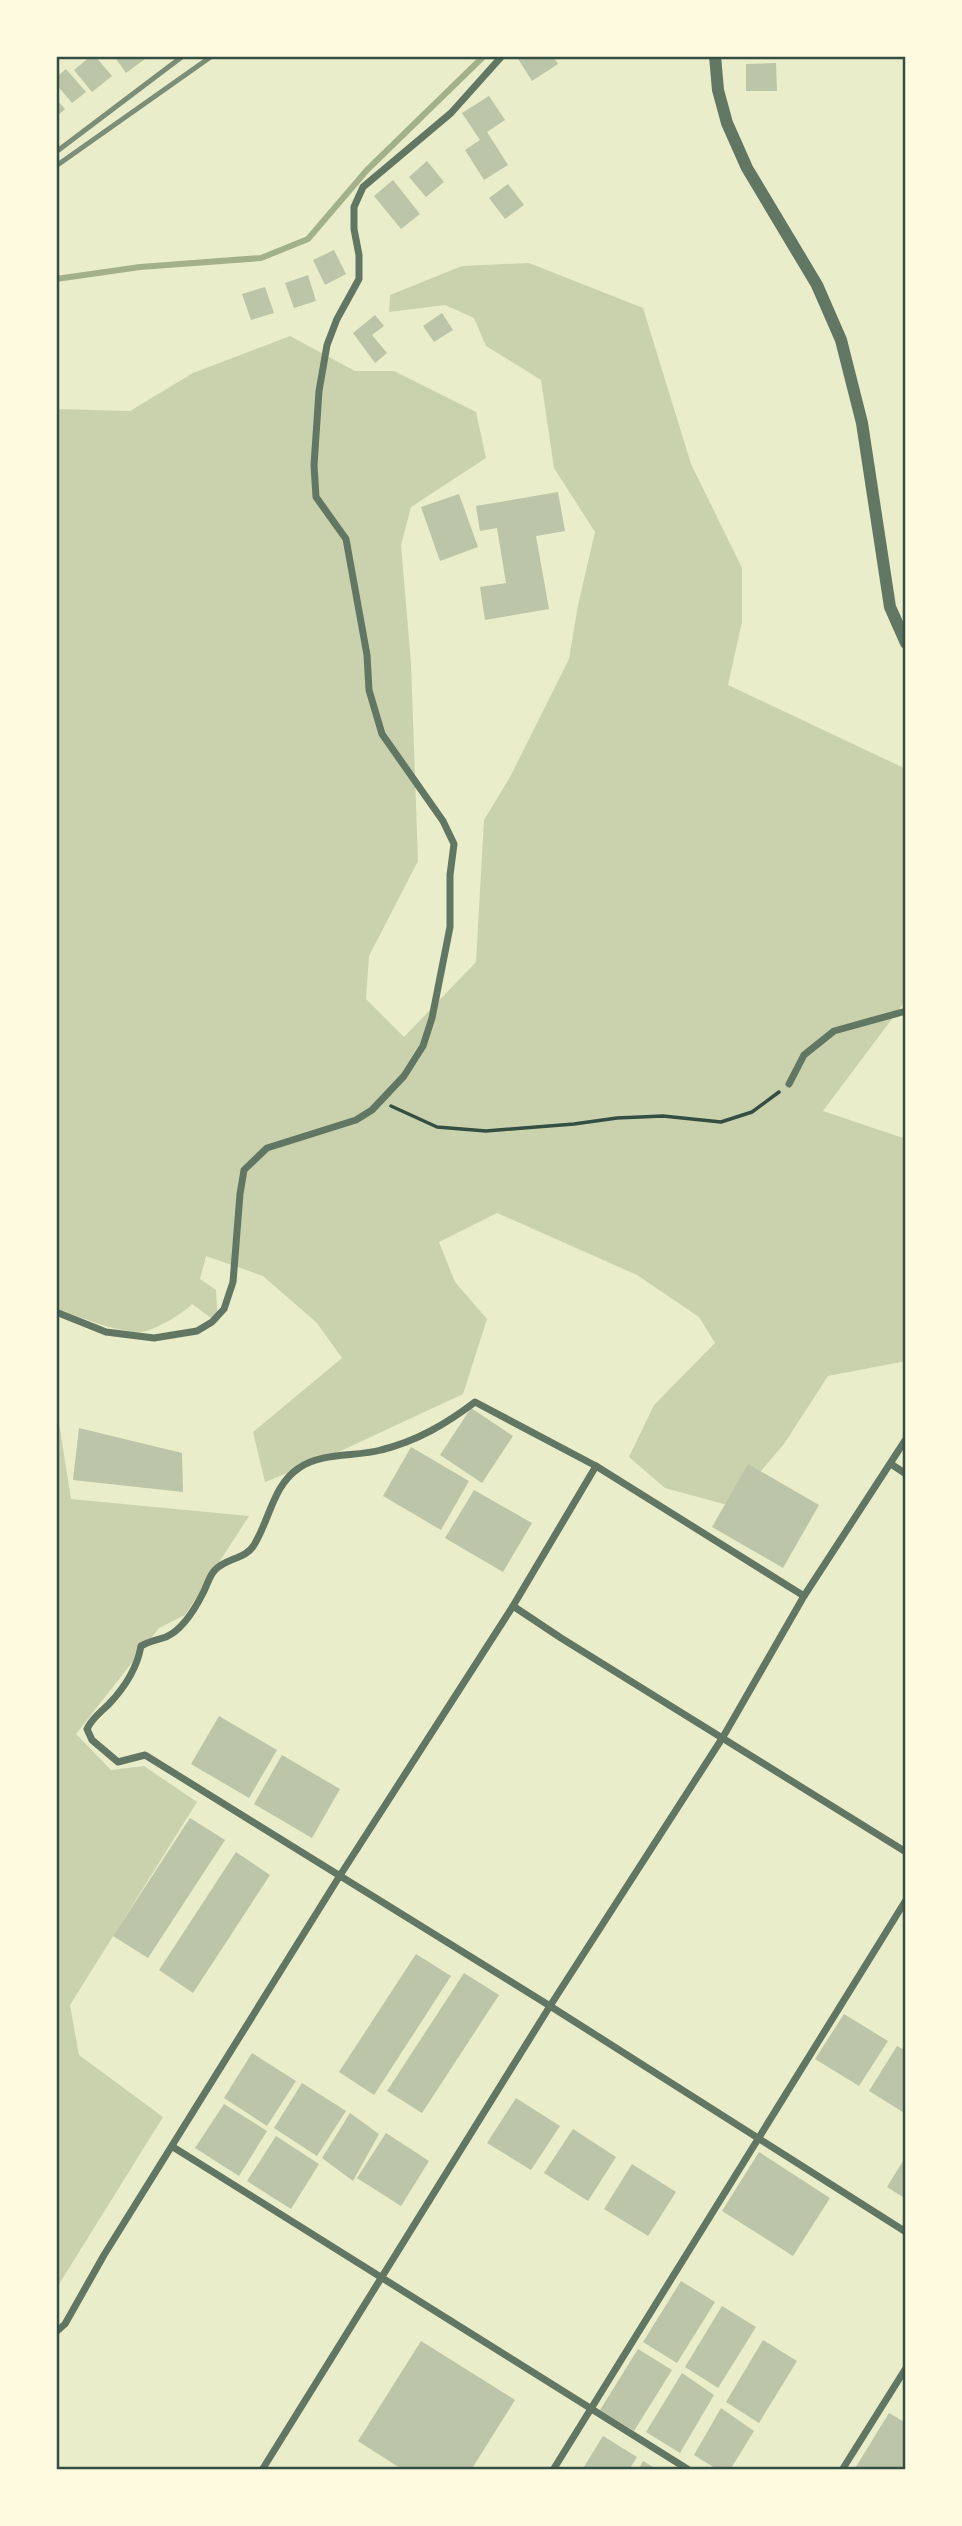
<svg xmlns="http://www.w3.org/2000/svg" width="962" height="2526" font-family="Helvetica,sans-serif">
	<rect width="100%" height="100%" fill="#e9edc9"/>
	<g fill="#cad2ad">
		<path d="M 529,263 L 643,308 L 691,464 L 742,568 L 742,622 L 728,685 L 906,769 L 906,1000 L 823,1111 L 906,1139 L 906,1361 L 828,1376 L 784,1444 L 731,1506 L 665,1488 L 629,1457 L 654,1405 L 715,1343 L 699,1317 L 637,1275 L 497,1213 L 439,1242 L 455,1282 L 487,1319 L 463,1394 L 332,1455 L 265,1482 L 253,1432 L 342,1358 L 317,1323 L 263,1276 L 206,1256 L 200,1279 L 216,1290 L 218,1323 L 192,1304 C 184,1313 152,1332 140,1332 C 116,1332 79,1317 56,1308 L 56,409 L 130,411 L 193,373 L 290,336 L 355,371 L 394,371 L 476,412 L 486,458 L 411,507 L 401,545 L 411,663 L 418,861 L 369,956 L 366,999 L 404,1037 L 476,962 L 484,820 L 510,777 L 569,659 L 578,605 L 595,532 L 554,468 L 541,380 L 486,346 L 474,318 L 445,305 L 389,312 L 390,295 L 462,266 Z"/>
		<polygon points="56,1416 60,1429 71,1499 249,1516 185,1615 159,1628 76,1734 111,1770 144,1766 197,1802 70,2005 79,2055 163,2117 56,2289"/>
	</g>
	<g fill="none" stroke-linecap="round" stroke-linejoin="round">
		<polyline stroke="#a3b18a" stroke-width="6" points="56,279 140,267 261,258 308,239 367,170 484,56"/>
	</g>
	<g fill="#bcc5a7">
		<polygon points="91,56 95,56 112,76 92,92 74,70"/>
		<polygon points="114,56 149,56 126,73"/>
		<polygon points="519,56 553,56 558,64 532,81 517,57"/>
		<polygon points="776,63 777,91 746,91 746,64"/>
		<polygon points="66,69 86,92 72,103 56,84 56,77"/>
		<polygon points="489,96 505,120 487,132 508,165 484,180 465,150 480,140 462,113"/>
		<polygon points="56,99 65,109 56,117"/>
		<polygon points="427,161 444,182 426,197 409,177"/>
		<polygon points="393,180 420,214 401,229 374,196"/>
		<polygon points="508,184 524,205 505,219 489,198"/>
		<polygon points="334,250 346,274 325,285 313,260"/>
		<polygon points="308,275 316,301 294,308 285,283"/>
		<polygon points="265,287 274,313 251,320 242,294"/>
		<polygon points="442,313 453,330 434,342 423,326"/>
		<polygon points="375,315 384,326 372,335 387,353 375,363 353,333"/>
		<polygon points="558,492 565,531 536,536 549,609 485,620 480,587 506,583 497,528 480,531 476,506"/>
		<polygon points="459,494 478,547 440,561 421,507"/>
		<polygon points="471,1408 513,1436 482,1483 440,1455"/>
		<polygon points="79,1428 182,1453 183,1492 73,1480"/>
		<polygon points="411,1447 469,1481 441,1530 383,1496"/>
		<polygon points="748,1464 819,1505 783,1568 712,1527"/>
		<polygon points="474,1490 532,1523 503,1572 445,1538"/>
		<polygon points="219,1716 277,1750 249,1798 191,1764"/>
		<polygon points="282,1755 340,1789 312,1838 254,1804"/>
		<polygon points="190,1818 225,1840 148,1958 113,1936"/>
		<polygon points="236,1852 270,1875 193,1993 159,1970"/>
		<polygon points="416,1954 451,1976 374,2095 339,2072"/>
		<polygon points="464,1973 499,1995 422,2113 387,2091"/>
		<polygon points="844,2014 888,2041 859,2086 815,2059"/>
		<polygon points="897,2046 906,2051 906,2114 869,2091"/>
		<polygon points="252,2053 296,2081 267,2126 224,2098"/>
		<polygon points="302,2083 346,2111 317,2156 274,2128"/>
		<polygon points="516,2098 560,2126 531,2170 487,2143"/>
		<polygon points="224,2104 267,2131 239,2176 195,2148"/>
		<polygon points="350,2113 379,2134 353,2181 322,2158"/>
		<polygon points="573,2129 616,2157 588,2201 544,2173"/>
		<polygon points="386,2133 429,2161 401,2206 357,2178"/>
		<polygon points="276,2136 319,2164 291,2209 247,2181"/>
		<polygon points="759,2152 830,2198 793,2256 722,2211"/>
		<polygon points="906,2156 906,2199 887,2187"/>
		<polygon points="632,2164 676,2192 648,2236 604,2209"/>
		<polygon points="681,2281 715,2302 677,2363 643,2342"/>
		<polygon points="722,2306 756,2327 718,2388 685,2367"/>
		<polygon points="763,2340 797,2361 759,2423 726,2402"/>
		<polygon points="421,2341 515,2400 471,2470 403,2470 358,2441"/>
		<polygon points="638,2349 672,2370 634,2431 600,2410"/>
		<polygon points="682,2373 714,2395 680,2453 646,2432"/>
		<polygon points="721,2408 754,2431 730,2470 718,2470 694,2455"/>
		<polygon points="889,2413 906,2423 906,2461 901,2470 854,2470"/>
		<polygon points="603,2436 637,2457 629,2470 582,2470"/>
		<polygon points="643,2461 658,2470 638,2470"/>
	</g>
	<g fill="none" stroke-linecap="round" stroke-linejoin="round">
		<polyline stroke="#344e41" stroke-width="3.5" points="391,1106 437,1127 486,1131 574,1124 617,1118 663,1116 721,1122 752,1112 779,1092"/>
		<g stroke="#617663" stroke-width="7">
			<polyline points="789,1084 804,1055 834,1031 906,1011"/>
			<polyline points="56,1312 106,1332 154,1338 197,1331 212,1322 224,1309 233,1282 240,1194 244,1170 267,1148 356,1120 372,1110 404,1076 423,1046 432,1018 450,927 450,875 454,844 443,821 382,734 369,690 367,655 346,539 316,497 314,465 319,391 327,345 337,319 359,279 359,255 354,229 354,207 363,187 451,113 502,56"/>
			<polyline points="891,1464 906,1474"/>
			<path d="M 804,1596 L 596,1466 L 475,1402 C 446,1424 417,1441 381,1450 C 356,1457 321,1452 299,1468 C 273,1485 270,1519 254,1545 C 246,1559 226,1558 215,1570 C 209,1576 207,1586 203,1593 C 195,1609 182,1630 166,1637 C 157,1640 149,1641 141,1646 C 137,1669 125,1687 109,1704 C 101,1712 92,1718 87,1729 L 92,1740 L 118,1762 L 145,1755 L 550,2006 L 906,2232"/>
			<polyline points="513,1606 561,1638 906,1852"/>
			<polyline points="173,2147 689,2470"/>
			<polyline points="56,2332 65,2324 104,2255 339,1877 513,1606 596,1466"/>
			<polyline points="262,2470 550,2006 723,1737 804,1596 906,1439"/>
			<polyline points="553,2470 906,1900"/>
			<polyline points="842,2470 906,2368"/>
		</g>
		<polyline stroke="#617663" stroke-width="12" points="715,56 718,90 727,123 747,168 817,285 841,340 862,423 890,607 906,643"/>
		<g stroke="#7c8e77" stroke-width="5">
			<polyline points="56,152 183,56"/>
			<polyline points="56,166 212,56"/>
		</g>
	</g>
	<rect width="962" height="2526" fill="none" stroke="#fefae0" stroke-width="116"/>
	<rect x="58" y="58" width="846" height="2410" fill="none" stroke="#344e41" stroke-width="2.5"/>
</svg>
